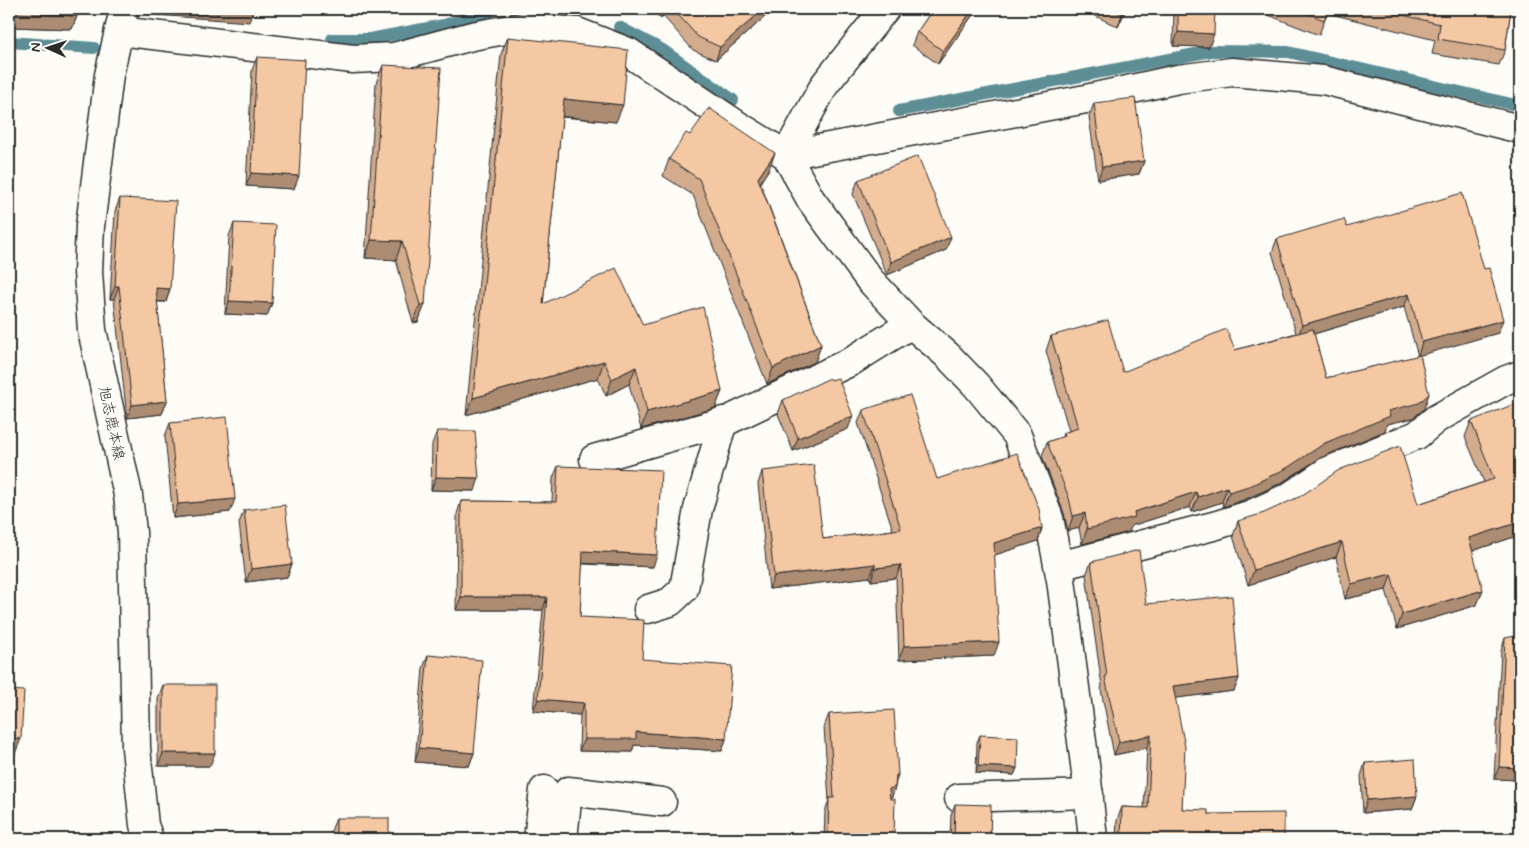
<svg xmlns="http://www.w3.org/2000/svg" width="1529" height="848" font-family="Mynerve,'Klee One',sans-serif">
	<rect width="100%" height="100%" fill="#fdfcf7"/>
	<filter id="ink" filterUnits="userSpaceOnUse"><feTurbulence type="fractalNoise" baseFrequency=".02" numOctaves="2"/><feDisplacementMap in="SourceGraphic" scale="10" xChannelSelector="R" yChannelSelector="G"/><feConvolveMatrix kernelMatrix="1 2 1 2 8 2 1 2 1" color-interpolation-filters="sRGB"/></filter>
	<g filter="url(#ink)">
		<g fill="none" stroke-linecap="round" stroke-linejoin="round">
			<g stroke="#5d8d95" stroke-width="12">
				<polyline points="619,27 661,49 733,100"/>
				<polyline points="332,39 370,39 444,25 489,12"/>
				<polyline points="9,42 94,48"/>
				<polyline points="899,111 1211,51 1288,52 1520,106"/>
			</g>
			<defs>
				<g id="minor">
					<polyline points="119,31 353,59 394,57 472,36 522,27 577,32 628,52 737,125 786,155 811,200 869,279 911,324 947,355 976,385 1017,435 1049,518 1061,580 1087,780 1093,839"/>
					<polyline points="786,155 1086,99 1178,79 1232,72 1323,80 1520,129"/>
					<polyline points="786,155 825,84 885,9"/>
					<polyline points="594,459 729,420 850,362 911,324"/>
					<polyline points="1059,566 1217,525 1252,514 1289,497 1326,472 1417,435 1436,419 1506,380 1520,375"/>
					<polyline points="648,609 670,602 684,589 698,509 723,421"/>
					<polyline points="959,798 1089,794"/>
					<polyline points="538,839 544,790"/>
					<polyline points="563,839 568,791 662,802"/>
				</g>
				<polyline id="major" points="124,9 109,75 90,226 88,272 92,330 128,495 132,532 136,748 144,825 149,839"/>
			</defs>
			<use href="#minor" stroke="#2b2b2b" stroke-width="31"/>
			<use href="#major" stroke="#2b2b2b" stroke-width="31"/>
			<use href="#minor" stroke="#fdfcf7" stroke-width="28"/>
			<use href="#major" stroke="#fdfcf7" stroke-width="28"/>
		</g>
		<g fill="#d3ac8d" stroke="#2b2b2b" fill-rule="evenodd">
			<polygon points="11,9 77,9 77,16 72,29 11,27"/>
			<polygon points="651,9 774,9 716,60 693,50 663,16 661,19"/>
			<polygon points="933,9 977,9 938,64 912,45 917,32"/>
			<polygon points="1081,9 1126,9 1118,27"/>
			<polygon points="1174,9 1215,9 1209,47 1173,46"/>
			<polygon points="1253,9 1511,9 1505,50 1499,65 1432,54 1435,40 1327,13 1319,35"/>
			<polygon points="508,37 616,122 562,117 543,304 643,325 722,391 715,408 641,429 629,384 606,396 598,378 466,415 501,54"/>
			<polygon points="257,57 294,189 246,186 252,70"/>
			<polygon points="383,65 425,304 418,322 413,323 396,260 365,258 376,83"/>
			<polygon points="1094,103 1144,161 1139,174 1098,180 1089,117"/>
			<polygon points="690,135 769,169 760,182 821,345 815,362 767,384 693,195 663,176 669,159"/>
			<polygon points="858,180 946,250 887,275 853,194"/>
			<polygon points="120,198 170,289 166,302 157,302 167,401 162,414 127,418 114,299 110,299 115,211"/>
			<polygon points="234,223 272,303 267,316 225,314 229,236"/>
			<path d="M 1347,227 L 1498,333 L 1418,355 L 1424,409 L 1413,418 L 1387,424 L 1385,431 L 1320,458 L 1281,483 L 1246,499 L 1223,507 L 1222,502 L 1192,512 L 1190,507 L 1131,526 L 1129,532 L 1082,544 L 1079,528 L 1068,531 L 1064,513 L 1042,456 L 1047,442 L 1062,437 L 1063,433 L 1069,431 L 1046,351 L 1051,336 L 1123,372 L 1235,350 L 1296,333 L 1272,252 L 1277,239 ZM 1404,307 L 1418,356 L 1326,378 L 1314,334 Z"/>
			<polygon points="783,400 848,429 793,451 778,414"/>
			<polygon points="863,410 937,479 1042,528 1038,541 994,555 994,656 899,660 896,578 871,581 870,577 769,589 758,484 762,471 823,539 893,530 858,423"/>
			<polygon points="1471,421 1520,535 1472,551 1477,605 1397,629 1386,590 1345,599 1336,557 1248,585 1233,536 1238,521 1418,504 1484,482 1465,437"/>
			<polygon points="170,423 230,512 173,518 165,436"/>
			<polygon points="437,431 475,491 431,490 432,444"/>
			<polygon points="558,466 653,567 582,564 580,617 642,659 726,739 722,751 634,745 632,752 579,751 580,715 533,711 543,610 456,610 457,514 461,501 552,502 553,478"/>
			<polygon points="244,510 292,564 287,577 246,582 239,523"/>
			<polygon points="1091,562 1146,604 1239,678 1234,691 1175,698 1182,809 1208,814 1284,839 1116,839 1117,820 1122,807 1144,808 1147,748 1114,755 1101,690 1102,686 1086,575"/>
			<polygon points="1505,638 1520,780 1494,779 1501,651"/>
			<polygon points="428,655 474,753 469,766 415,762 423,668"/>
			<polygon points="163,685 210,766 158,766 158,698"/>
			<polygon points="829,714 896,783 895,787 891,799 894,837 893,839 824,839 825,811 829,800 824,727"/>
			<polygon points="980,735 1017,768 1014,775 976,773 977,742"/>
			<polygon points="1365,763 1417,796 1412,809 1363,813 1361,776"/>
			<polygon points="955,804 990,839 950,839 951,815"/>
			<polygon points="336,818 389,836 454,839 331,839 331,831"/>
		</g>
		<g fill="#ac8c73" stroke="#2b2b2b">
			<polygon points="158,9 254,9 249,22 156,15"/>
			<polygon points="664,9 666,9 663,16 661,19"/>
			<polygon points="764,9 774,9 716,60 720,47"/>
			<polygon points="973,9 977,9 938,64 943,51"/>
			<polygon points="1125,9 1126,9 1118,27 1122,14"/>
			<polygon points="15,13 77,16 72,29 11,27"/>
			<polygon points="1178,32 1214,34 1209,47 1173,46"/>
			<polygon points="564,99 623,105 616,122 558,116"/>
			<polygon points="775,153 769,169 753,194 758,178"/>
			<polygon points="1144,161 1139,174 1098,180 1102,167"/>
			<polygon points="251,173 299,176 294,189 246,186"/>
			<polygon points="951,237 946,250 887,275 891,262"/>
			<polygon points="371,240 402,241 396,260 365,258"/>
			<polygon points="115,286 119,286 114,299 110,299"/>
			<polygon points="156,288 170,289 166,302 151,301"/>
			<polygon points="1409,294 1404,307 1297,339 1302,325"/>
			<polygon points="229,301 272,303 267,316 225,314"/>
			<polygon points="425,304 418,322 413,323 420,305"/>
			<polygon points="1503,320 1498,333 1418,356 1422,342"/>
			<polygon points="821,345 815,362 767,384 773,368"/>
			<polygon points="604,361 598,378 466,415 473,398"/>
			<polygon points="636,367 629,384 606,396 612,379"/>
			<polygon points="722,391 715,408 641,429 647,412"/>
			<polygon points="1429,394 1424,409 1413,418 1387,424 1385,431 1320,458 1281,483 1246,499 1223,507 1229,492 1388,411"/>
			<polygon points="167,401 162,414 127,418 132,405"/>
			<polygon points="853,416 848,429 793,451 798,438"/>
			<polygon points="436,477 479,478 475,491 431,490"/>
			<polygon points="1227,487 1222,502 1192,512 1198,497"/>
			<polygon points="1196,492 1190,507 1131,526 1129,532 1082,544 1087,529 1134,512"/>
			<polygon points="235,499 230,512 173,518 178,504"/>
			<polygon points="1085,513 1079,528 1068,531 1073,516"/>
			<polygon points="1520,522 1520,535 1463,554 1469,538"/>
			<polygon points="1042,528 1038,541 989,557 994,543"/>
			<polygon points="1342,542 1336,557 1248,585 1254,570"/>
			<polygon points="583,551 657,555 653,567 578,563"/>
			<polygon points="292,564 287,577 246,582 251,569"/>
			<polygon points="875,564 870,577 769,589 774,576"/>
			<polygon points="901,565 896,578 871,581 875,568"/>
			<polygon points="1391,574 1386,590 1345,599 1351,584"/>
			<polygon points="1483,590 1477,605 1397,629 1402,614"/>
			<polygon points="461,597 547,597 543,610 456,610"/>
			<polygon points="999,642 994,656 899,660 904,646"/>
			<polygon points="1239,678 1234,691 1168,699 1173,686"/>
			<polygon points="538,699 584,703 580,715 533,711"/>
			<polygon points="636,732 726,739 722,751 634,745 632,752 579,751 584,739"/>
			<polygon points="1151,735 1147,748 1114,755 1119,742"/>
			<polygon points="9,738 21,739 12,761 9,761"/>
			<polygon points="419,748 474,753 469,766 415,762"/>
			<polygon points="163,753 215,753 210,766 158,766"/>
			<polygon points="978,766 1017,768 1014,775 976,773"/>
			<polygon points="1499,767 1520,768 1520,780 1494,779"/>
			<polygon points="896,775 898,775 894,788 895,787 891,800 884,802 889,789"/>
			<polygon points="1417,796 1412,809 1363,813 1367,800"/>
			<polygon points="828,835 894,837 893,839 827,839"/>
		</g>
		<g fill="#f5c8a4" stroke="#2b2b2b">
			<polygon points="16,9 77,9 77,16 15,13"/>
			<polygon points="673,9 764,9 720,47 698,37"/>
			<polygon points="933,9 973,9 943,51 917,32"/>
			<polygon points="1112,9 1125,9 1122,14"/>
			<polygon points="1178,9 1215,9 1214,34 1178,32"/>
			<polygon points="1297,9 1328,9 1324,20"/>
			<polygon points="1378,9 1511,9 1505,50 1438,39 1440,24"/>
			<polygon points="508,37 628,50 623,105 564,99 543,304 616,268 643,325 703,307 722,391 647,412 636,367 612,379 604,361 473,398"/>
			<polygon points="257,57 305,60 299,176 251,173"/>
			<polygon points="383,65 441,68 425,304 420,305 402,241 371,240"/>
			<polygon points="1135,98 1144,161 1102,167 1094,103"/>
			<polygon points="709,108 775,153 758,178 821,345 773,368 699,179 669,159 686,133 690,135"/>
			<polygon points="918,156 951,237 891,262 858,180"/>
			<polygon points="1462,193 1484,269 1489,268 1503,320 1422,342 1409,294 1302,325 1277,239 1344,219 1347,227"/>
			<polygon points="120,198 176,201 170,289 156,288 167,401 132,405 119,286 115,286"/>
			<polygon points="234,223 276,225 272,303 229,301"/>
			<polygon points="1108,320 1123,372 1226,329 1235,350 1313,329 1326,378 1420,355 1429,394 1419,403 1388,411 1390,416 1325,443 1287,468 1252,485 1229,492 1227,487 1198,497 1196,492 1134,512 1135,517 1087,529 1085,513 1073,516 1069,498 1047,442 1064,436 1063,433 1078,428 1051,336"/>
			<polygon points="830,378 831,380 838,378 853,416 798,438 783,400"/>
			<polygon points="910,395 937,479 1017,453 1039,509 1042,528 994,543 999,642 904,646 901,565 875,568 875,564 774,576 762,471 814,465 823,539 901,529 863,410"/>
			<polygon points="1520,402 1520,522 1469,538 1483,590 1402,614 1391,574 1351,584 1342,542 1254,570 1238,521 1264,513 1301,496 1339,470 1400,446 1418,504 1494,479 1471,421"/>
			<polygon points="227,417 235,499 178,504 170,423"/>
			<polygon points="437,431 475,431 479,478 436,477"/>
			<polygon points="558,466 661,470 657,555 583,551 580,617 644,620 642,659 732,666 726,739 636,732 636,739 584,739 584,703 538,699 547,597 461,597 461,501 556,502"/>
			<polygon points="285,505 292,564 251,569 244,510"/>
			<polygon points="1139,550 1146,604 1232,596 1239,678 1173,686 1185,747 1182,809 1208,810 1208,814 1284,813 1284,839 1121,839 1122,807 1148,808 1151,735 1119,742 1105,677 1107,676 1091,562"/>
			<polygon points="1520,635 1520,768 1499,767 1505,638"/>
			<polygon points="428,655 482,660 474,753 419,748"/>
			<rect x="163" y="685" width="52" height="68"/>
			<polygon points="9,690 24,691 21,739 9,738"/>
			<polygon points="894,710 898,775 896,775 895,787 889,789 890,799 895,799 894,837 828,835 829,798 834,798 829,714"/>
			<polygon points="980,735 1018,737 1017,768 978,766"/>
			<polygon points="1415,759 1417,796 1367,800 1365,763"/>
			<polygon points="955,804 991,805 990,839 954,839"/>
			<polygon points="336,818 389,818 389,836 454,838 454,839 336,839"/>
		</g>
	</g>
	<g text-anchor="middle" stroke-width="4" stroke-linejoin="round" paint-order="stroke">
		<g font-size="15" fill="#2b2b2b" stroke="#fdfcf7">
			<text transform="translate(112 423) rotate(78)" y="5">旭志鹿本線</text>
		</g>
	</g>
	<rect width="1529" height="848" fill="none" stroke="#fdfcf7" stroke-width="30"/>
	<rect x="15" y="15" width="1499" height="818" fill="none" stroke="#2b2b2b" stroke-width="2" filter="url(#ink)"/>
	<g transform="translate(48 48) rotate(273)" stroke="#fdfcf7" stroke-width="4" paint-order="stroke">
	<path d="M0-4L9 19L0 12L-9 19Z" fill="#2b2b2b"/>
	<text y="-8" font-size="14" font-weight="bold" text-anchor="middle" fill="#2b2b2b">N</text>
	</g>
</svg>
